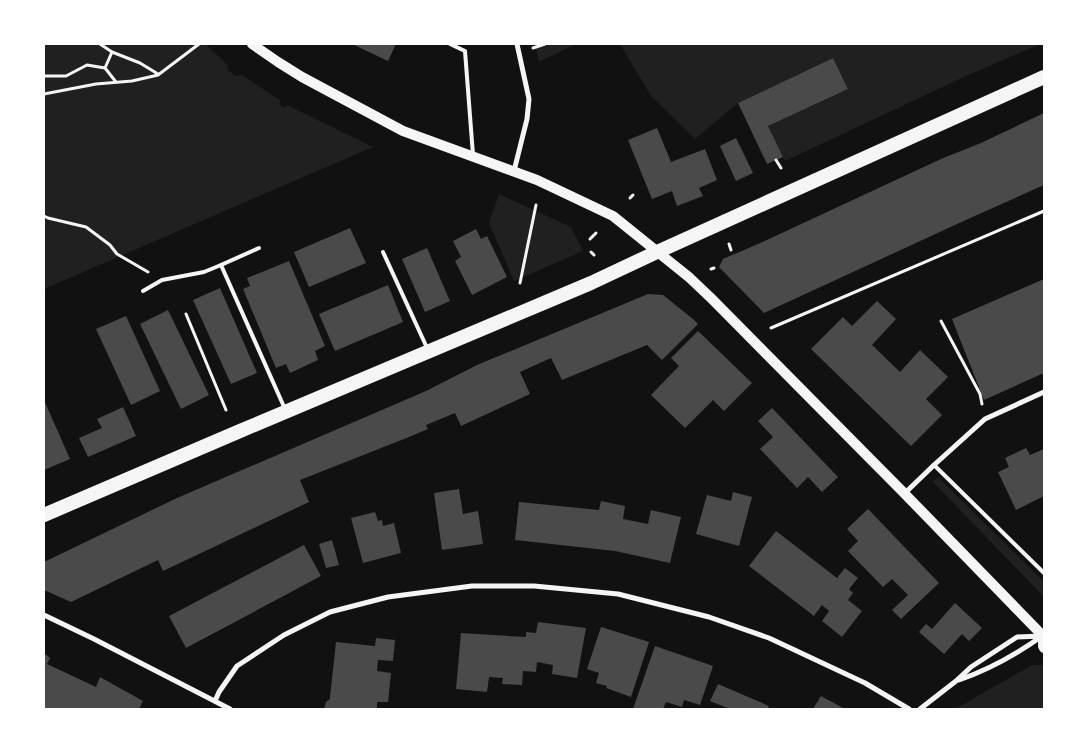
<svg xmlns="http://www.w3.org/2000/svg" width="1088" height="753" font-family="'Source Sans 3',sans-serif">
	<rect width="100%" height="100%" fill="#111"/>
	<g fill="#202020">
		<polygon points="44,44 205,44 227,64 228,70 236,76 242,75 281,101 279,104 285,108 287,105 373,147 44,289"/>
		<polygon points="535,44 576,44 539,62"/>
		<polygon points="620,44 1040,44 964,77 785,161 768,126 848,89 833,58 738,103 695,139 651,96"/>
		<polygon points="499,194 571,227 583,251 514,281 489,223"/>
		<polygon points="938,477 1044,582 1044,597 933,482"/>
		<polygon points="1032,665 1044,665 1044,709 955,709"/>
	</g>
	<g fill="#4a4a4a">
		<polygon points="352,44 396,44 388,61"/>
		<polygon points="833,58 848,89 768,126 783,157 767,164 738,103"/>
		<polygon points="1044,113 1044,185 968,219 764,313 719,267 723,259 758,244 941,159 981,143"/>
		<polygon points="657,128 671,162 705,149 717,180 699,188 703,196 677,206 672,191 652,199 628,140"/>
		<polygon points="736,138 753,173 736,181 720,146"/>
		<polygon points="350,228 366,263 309,287 294,252"/>
		<polygon points="476,229 481,239 487,236 507,277 472,295 455,261 461,257 453,241"/>
		<polygon points="427,248 450,301 425,312 402,259"/>
		<polygon points="289,261 325,346 315,351 318,360 290,373 286,364 276,368 243,289 250,286 247,278"/>
		<polygon points="1044,279 1044,373 984,400 952,319"/>
		<polygon points="388,285 403,322 335,351 319,314"/>
		<polygon points="220,288 257,373 231,384 193,300"/>
		<polygon points="648,294 663,295 693,319 698,324 662,360 647,345 562,380 551,358 520,372 530,394 461,426 455,413 426,425 428,429 404,439 300,480 309,502 163,571 158,560 71,602 44,590 44,562 177,498 426,391 477,365"/>
		<polygon points="877,301 896,319 872,345 900,372 920,350 948,377 926,399 942,415 911,446 811,349 843,317 852,326"/>
		<polygon points="168,310 209,395 181,409 140,324"/>
		<polygon points="126,316 160,391 131,405 96,329"/>
		<polygon points="698,331 752,383 724,411 713,400 685,428 651,395 679,366 671,358"/>
		<polygon points="44,400 70,459 44,470"/>
		<polygon points="123,407 136,436 88,457 79,438 102,428 97,419"/>
		<polygon points="772,408 838,477 822,492 808,477 797,488 760,449 773,437 758,421"/>
		<polygon points="1026,448 1030,455 1044,449 1044,496 1016,510 998,472 1009,467 1005,458"/>
		<polygon points="459,489 463,514 478,511 483,544 442,550 434,493"/>
		<polygon points="733,492 752,497 739,546 696,534 707,495 731,501"/>
		<polygon points="601,501 625,506 623,519 648,524 651,510 681,517 670,563 615,551 515,540 519,502 599,510"/>
		<polygon points="868,509 939,583 901,619 892,610 908,595 892,579 883,587 848,551 858,541 847,529"/>
		<polygon points="375,512 378,521 382,520 383,526 394,523 401,553 363,563 351,518"/>
		<polygon points="776,531 837,578 845,568 858,578 849,589 853,593 848,600 862,611 842,637 822,621 829,611 822,605 814,616 749,566"/>
		<polygon points="332,540 339,565 326,568 319,544"/>
		<polygon points="304,545 321,576 186,648 169,616"/>
		<polygon points="955,603 982,628 969,641 962,634 944,654 919,632 926,624 932,629"/>
		<polygon points="538,622 586,628 577,678 552,674 553,665 537,662 536,672 523,671 522,685 502,684 503,678 489,677 487,692 456,689 461,633 526,637 526,632 536,633"/>
		<polygon points="601,627 649,642 631,697 606,688 607,686 596,683 599,673 587,669"/>
		<polygon points="376,638 395,640 393,661 378,660 377,671 391,673 388,702 377,702 377,709 324,709 326,702 330,699 330,697 336,642 375,646"/>
		<polygon points="655,646 713,666 700,705 684,700 682,707 666,702 663,709 633,709"/>
		<polygon points="44,653 50,658 47,664 96,687 100,677 143,701 139,709 44,709"/>
		<polygon points="718,684 769,706 768,709 730,709 710,701"/>
		<polygon points="821,696 845,709 813,709"/>
	</g>
	<g fill="none" stroke-linecap="round" stroke-linejoin="round">
		<g stroke="#f5f5f5" stroke-width="3">
			<polyline points="100,44 112,52 140,63 158,74"/>
			<polyline points="533,48 545,44"/>
			<polyline points="105,68 112,52"/>
			<polyline points="44,76 66,76 87,65 105,68 116,82"/>
			<polyline points="44,94 96,84 132,81 158,75 199,44"/>
			<polyline points="776,160 781,168"/>
			<polyline points="630,198 633,195"/>
			<polyline points="44,216 48,218 86,227 110,245 117,254 148,272"/>
			<polyline points="590,239 596,233"/>
			<polyline points="729,244 731,250"/>
			<polyline points="591,252 594,255"/>
			<polyline points="711,269 714,268"/>
			<polyline points="520,283 536,205"/>
			<polyline points="186,314 226,410"/>
			<polyline points="941,321 980,394 982,404"/>
			<polyline points="771,328 1044,211"/>
		</g>
		<g stroke="#f5f5f5" stroke-width="4">
			<polyline points="450,44 465,51 473,155"/>
			<polyline points="383,252 428,350"/>
			<polyline points="221,265 259,248"/>
			<polyline points="143,291 162,280 204,272 221,265 285,409"/>
			<polyline points="934,465 1044,573"/>
		</g>
		<g stroke="#f5f5f5" stroke-width="5">
			<polyline points="514,171 527,119 529,99 517,44"/>
			<polyline points="905,493 934,465 985,419 1044,392"/>
			<polyline points="44,615 94,639 230,709"/>
			<path d="M 959,680 C 988,670 1017,654 1042,636"/>
			<polyline points="215,701 219,692 237,666 284,635 330,612 388,597 472,586 534,586 618,594 709,617 769,638 865,683 909,709"/>
			<polyline points="920,709 956,681 971,667 1017,637 1042,636"/>
		</g>
		<g stroke="#f5f5f5" stroke-width="10">
			<polyline points="252,44 278,62 302,77 403,131 537,180 613,216 690,278 710,297 904,493 1043,636 1044,636"/>
			<polyline points="1043,636 1043,646 1044,648"/>
		</g>
		<polyline stroke="#f5f5f5" stroke-width="14" points="44,515 240,431 591,283 657,252 1044,77"/>
	</g>
	<rect width="1088" height="753" fill="none" stroke="#ffffff" stroke-width="90"/>
</svg>
